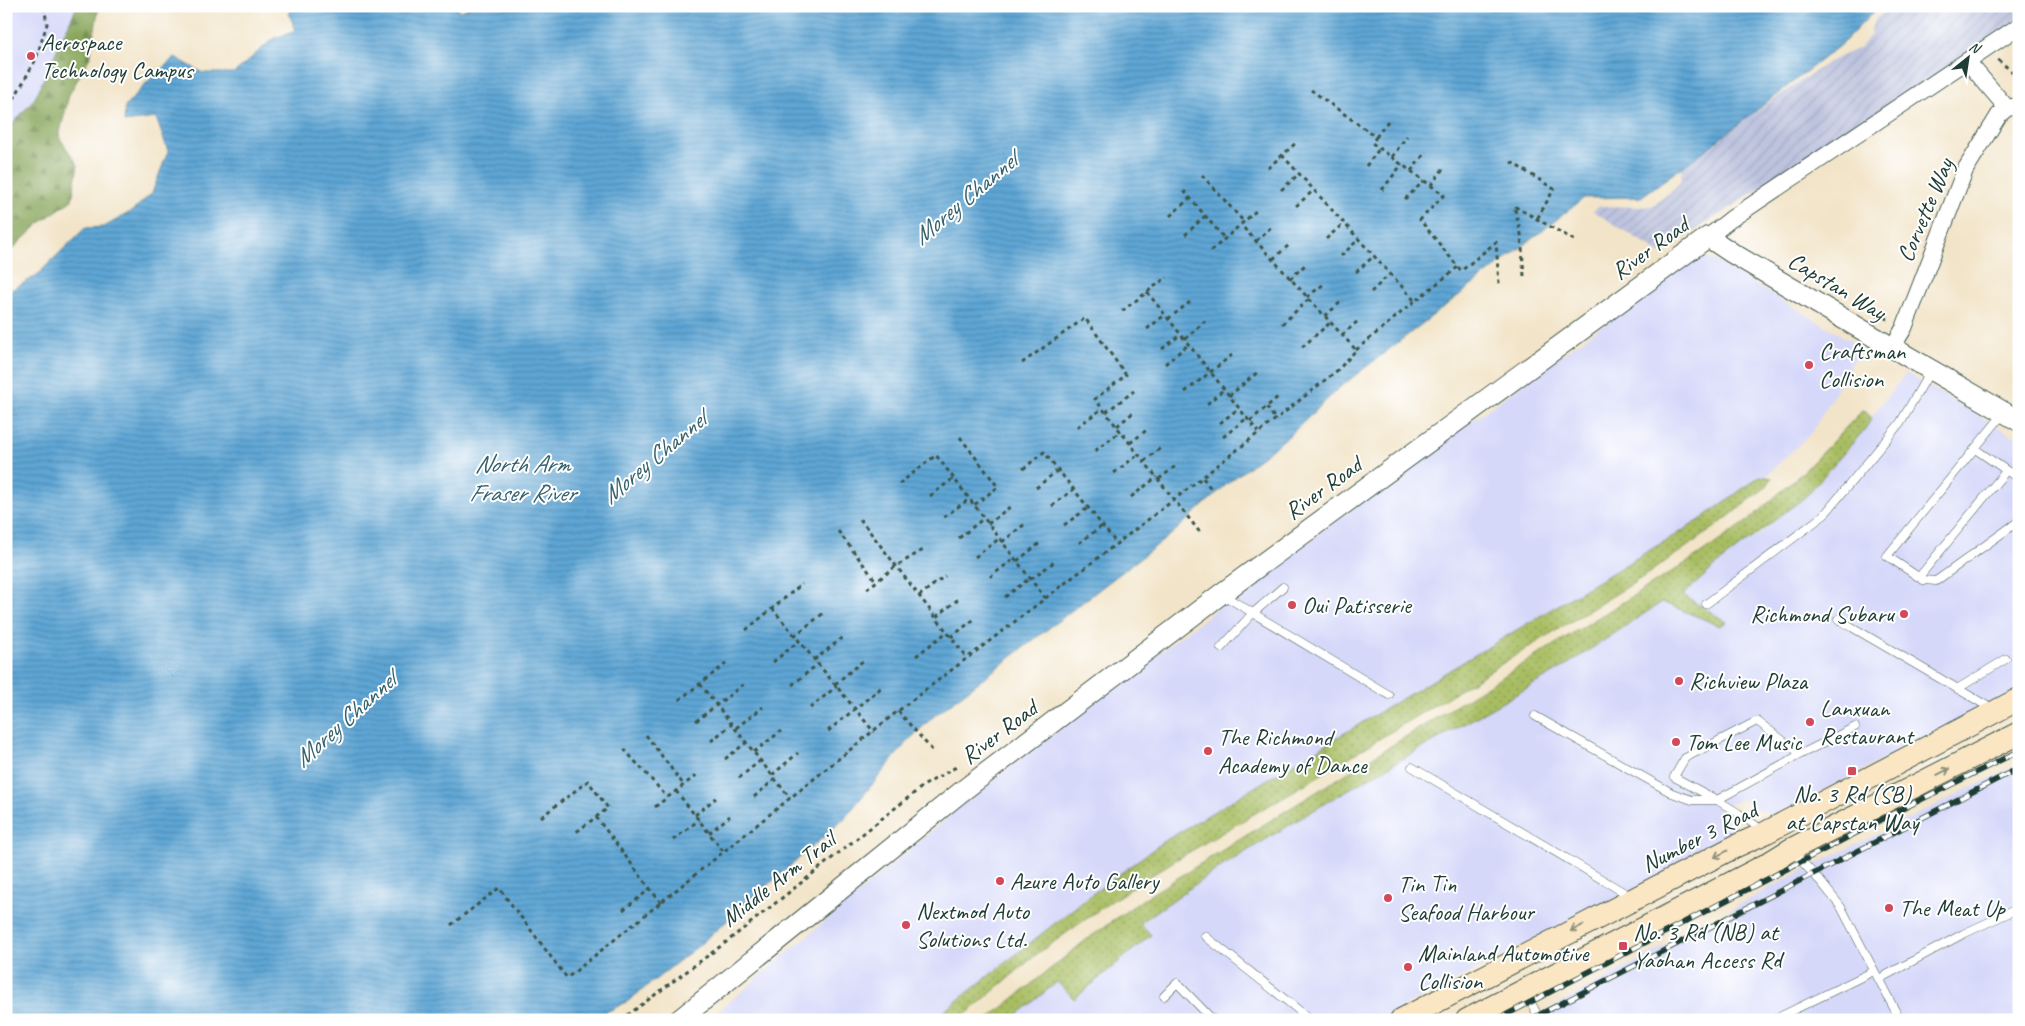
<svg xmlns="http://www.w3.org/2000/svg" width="2025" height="1026" font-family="Caveat,sans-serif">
	<defs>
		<pattern id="industrial-furrows" width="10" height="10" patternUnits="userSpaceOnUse" patternTransform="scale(1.25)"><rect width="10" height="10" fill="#bdc3de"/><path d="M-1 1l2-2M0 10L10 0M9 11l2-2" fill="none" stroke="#a2a8bf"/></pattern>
		<pattern id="grass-dots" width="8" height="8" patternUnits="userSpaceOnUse" patternTransform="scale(1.25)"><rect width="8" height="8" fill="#a8bd62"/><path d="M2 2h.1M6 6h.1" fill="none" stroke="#889b52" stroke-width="1.8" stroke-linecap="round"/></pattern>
		<pattern id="forest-firs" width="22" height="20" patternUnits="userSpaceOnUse" patternTransform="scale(1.25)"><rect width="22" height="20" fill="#86a458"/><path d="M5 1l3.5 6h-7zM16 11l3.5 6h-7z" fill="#6d874a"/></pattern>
		<pattern id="water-rules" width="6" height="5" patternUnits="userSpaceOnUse" patternTransform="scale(1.25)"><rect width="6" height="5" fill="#5ea6d5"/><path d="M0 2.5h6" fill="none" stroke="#4d88ae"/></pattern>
	</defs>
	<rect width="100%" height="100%" fill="#fff"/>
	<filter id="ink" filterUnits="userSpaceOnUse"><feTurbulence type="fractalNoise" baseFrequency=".02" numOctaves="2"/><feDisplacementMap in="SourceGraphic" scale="10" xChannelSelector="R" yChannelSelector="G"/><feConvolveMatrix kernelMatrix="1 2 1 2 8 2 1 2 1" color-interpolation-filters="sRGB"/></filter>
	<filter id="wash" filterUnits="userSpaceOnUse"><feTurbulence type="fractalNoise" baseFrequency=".0096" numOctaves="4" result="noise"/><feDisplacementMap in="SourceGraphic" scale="20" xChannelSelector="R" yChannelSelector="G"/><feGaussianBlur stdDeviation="1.12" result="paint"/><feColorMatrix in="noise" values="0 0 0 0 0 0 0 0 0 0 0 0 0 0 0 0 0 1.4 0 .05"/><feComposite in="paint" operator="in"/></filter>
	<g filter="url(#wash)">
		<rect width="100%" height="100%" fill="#f2e4c8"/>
		<g fill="#d5d8f9">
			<polygon points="6,6 77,6 35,98 6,132"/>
			<polygon points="1697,256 1712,259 1861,347 1812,432 1745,496 1278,778 939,1020 708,1020 969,799 1040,744 1236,594"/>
			<polygon points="1906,373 2019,439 2019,690 1781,812 1767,814 1740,799 1716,811 1730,822 1732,827 1732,835 1725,843 1378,1020 1000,1020 1208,870 1583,651 1761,533 1822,479"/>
			<polygon points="2019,764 2019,1020 1530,1020 1784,880"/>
		</g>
		<polygon fill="url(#industrial-furrows)" points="1894,6 2019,6 2019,18 1963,57 1660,253 1593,211 1600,206 1639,207 1652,206 1673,190 1681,181 1682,162 1827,63 1861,47 1871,34 1872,25 1877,17"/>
		<g fill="url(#grass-dots)" stroke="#647d4b">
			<polygon points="1862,411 1866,412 1872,418 1865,429 1805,497 1719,563 1683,595 1727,622 1720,626 1662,602 1559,670 1332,799 1216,870 1140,923 1151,935 1074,999 1057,982 1011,1020 987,1020 1086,940 1142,900 1699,555 1748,521 1805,470"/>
			<polygon points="1760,476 1772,478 1766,487 1714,528 1637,581 1312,780 1174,861 1113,900 1038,953 959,1020 933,1020 1083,901 1163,842 1700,520"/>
		</g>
		<polygon fill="url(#forest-firs)" stroke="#527046" points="77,6 99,6 90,57 69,95 59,137 78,165 72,200 41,222 6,255 6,132 35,98"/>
		<polygon fill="url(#water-rules)" stroke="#3e7284" points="290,6 454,6 461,11 471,6 1879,6 1843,43 1700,154 1641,197 1584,198 1546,228 1339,388 1291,434 1228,483 1173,533 933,717 907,742 844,819 698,946 627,1002 590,1020 6,1020 6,293 36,276 85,228 104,227 132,211 152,193 168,151 156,118 124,122 125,107 148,81 175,57 203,73 234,73 274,38 296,31 289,14"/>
	</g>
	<g filter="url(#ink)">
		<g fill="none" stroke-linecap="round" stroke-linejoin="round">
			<defs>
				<g id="service">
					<polyline points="2003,414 1887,556 1923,580 1936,581 2019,521"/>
					<polyline points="1975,449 2019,479"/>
					<polyline points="1919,577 2006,471"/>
					<polyline points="1223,595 1389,695"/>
					<polyline points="1706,604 1824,515 1900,423 1931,370"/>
					<polyline points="1838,619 1994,710"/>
					<polyline points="1221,648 1252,614 1283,587"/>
					<polyline points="1957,689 2006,659"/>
					<polyline points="1535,716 1672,793 1692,800 1717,800 1738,813 1762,830"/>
					<polygon points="1757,721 1801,754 1717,800 1674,777 1685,758"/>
					<polyline points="1801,754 1855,727"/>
					<polyline points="1412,767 1630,896"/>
					<polyline points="1792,851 1821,882 1841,907 1900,1020"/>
					<polyline points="1205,936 1311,1020"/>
					<polyline points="1879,979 1963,934 2019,908"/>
					<polyline points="1526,993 1540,1020"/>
					<polyline points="1164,996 1177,983 1213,1020"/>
					<polyline points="1773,1020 1874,971"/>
				</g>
				<g id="minor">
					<polyline points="1967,61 2007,108"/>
					<polyline points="1708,237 1731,219 2019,26"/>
					<polyline points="1892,348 1904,328 1965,170 1999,115 2007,108 2019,106"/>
				</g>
				<polyline id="tertiary" points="679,1020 961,792 1221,594 1708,237 1732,253 1876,338 2019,421"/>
				<g id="secondary">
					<polyline points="1401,1020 1736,846 1765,833 2019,699"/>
					<polyline points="1467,1020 1764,866 1790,850 2019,733"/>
				</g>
			</defs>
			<use href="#service" stroke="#3f564a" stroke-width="9"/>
			<use href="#minor" stroke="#3f564a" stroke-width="18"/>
			<use href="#tertiary" stroke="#3f564a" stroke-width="22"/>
			<use href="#secondary" stroke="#3f564a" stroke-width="24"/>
			<g stroke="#3f564a" stroke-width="3" stroke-dasharray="4 4" stroke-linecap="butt">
				<polyline points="1998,60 2019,77"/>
				<polyline points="6,113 36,59 47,24 44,6"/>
				<polyline points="1376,137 1388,121"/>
				<polyline points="1282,155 1415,301 1458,267 1420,220 1444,195 1372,143 1376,137 1311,90"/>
				<polyline points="1392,157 1407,136"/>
				<polyline points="1511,162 1554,189 1537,219"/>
				<polyline points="1366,166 1380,148"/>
				<polyline points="1268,168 1297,142"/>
				<polyline points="1411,171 1426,152"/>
				<polyline points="1202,175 1244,222"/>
				<polyline points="1431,185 1445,166"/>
				<polyline points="1281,190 1299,174"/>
				<polyline points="1382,190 1402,164"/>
				<polyline points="1184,191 1224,238"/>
				<polyline points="1405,199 1424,181"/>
				<polyline points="1296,206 1314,190"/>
				<polyline points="1170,216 1190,198"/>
				<polyline points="1185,235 1205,216"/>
				<polyline points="1326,239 1344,223"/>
				<polyline points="1256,241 1272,226"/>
				<polyline points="1211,251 1257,210"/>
				<polyline points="1341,256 1359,239"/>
				<polyline points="1273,259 1289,245"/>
				<polyline points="1458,267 1461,271 1496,242 1499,284"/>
				<polyline points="1356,272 1374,256"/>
				<polyline points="1524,276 1521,234 1514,206 1574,240"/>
				<polyline points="1290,279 1306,264"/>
				<polyline points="1147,292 1258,432"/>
				<polyline points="1371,292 1390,274"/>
				<polyline points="1307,297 1324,284"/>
				<polyline points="1122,311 1167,277"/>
				<polyline points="1325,316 1343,300"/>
				<polyline points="1877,317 1883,317 1888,319"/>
				<polyline points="1168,319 1190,302"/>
				<polyline points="1282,324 1309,299"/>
				<polyline points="1147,329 1165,315"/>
				<polyline points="1342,335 1358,321"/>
				<polyline points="1185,339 1205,321"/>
				<polyline points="1302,347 1331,322"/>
				<polyline points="1162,349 1180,335"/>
				<polyline points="1356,350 1415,301"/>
				<polyline points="1022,363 1085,318 1126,375 1095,399 1202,535"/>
				<polyline points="1165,364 1189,344"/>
				<polyline points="1185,392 1232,355"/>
				<polyline points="1229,396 1259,371"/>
				<polyline points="1207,404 1224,389"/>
				<polyline points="1267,407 1275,419"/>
				<polyline points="1106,412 1134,391"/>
				<polyline points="1250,421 1279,396"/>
				<polyline points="1220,423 1239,408"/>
				<polyline points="1117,426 1135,411"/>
				<polyline points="1077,427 1103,408"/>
				<polyline points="960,437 998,487 974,505"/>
				<polyline points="1223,437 1247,418"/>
				<polyline points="1130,443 1148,429"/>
				<polyline points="1095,451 1121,431"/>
				<polyline points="1144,461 1163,446"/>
				<polyline points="1023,469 1044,452 1117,544"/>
				<polyline points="1114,473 1139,454"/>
				<polyline points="1203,478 1212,490"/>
				<polyline points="1159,479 1177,465"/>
				<polyline points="899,484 936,455 1045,598"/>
				<polyline points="1036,488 1058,470"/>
				<polyline points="930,496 954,478"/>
				<polyline points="1131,497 1157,477"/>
				<polyline points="1052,506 1074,489"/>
				<polyline points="944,517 969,499"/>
				<polyline points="860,519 967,658"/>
				<polyline points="988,524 1011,506"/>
				<polyline points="1064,525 1088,508"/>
				<polyline points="838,531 876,581"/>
				<polyline points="959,538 984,518"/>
				<polyline points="1002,542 1025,524"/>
				<polyline points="1079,543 1102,526"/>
				<polyline points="975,557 1000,538"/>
				<polyline points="1017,561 1040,543"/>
				<polyline points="990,577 1015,558"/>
				<polyline points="1031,579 1054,562"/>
				<polyline points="867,589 896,566 923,550"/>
				<polyline points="919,596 945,576"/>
				<polyline points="1005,597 1030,578"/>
				<polyline points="772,608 874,732"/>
				<polyline points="936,617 961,597"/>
				<polyline points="746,630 802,584"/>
				<polyline points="794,636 825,612"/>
				<polyline points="951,637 976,618"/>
				<polyline points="916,656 947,632"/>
				<polyline points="814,660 845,636"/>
				<polyline points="773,662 799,641"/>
				<polyline points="700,684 790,798"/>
				<polyline points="835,684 864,660"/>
				<polyline points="792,685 818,664"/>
				<polyline points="679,700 727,663"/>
				<polyline points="810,708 837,686"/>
				<polyline points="898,711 932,750"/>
				<polyline points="696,721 744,684"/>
				<polyline points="736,728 763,707"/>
				<polyline points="828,731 883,686"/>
				<polyline points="646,735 683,784"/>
				<polyline points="711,741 732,724"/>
				<polyline points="624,749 667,797"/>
				<polyline points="754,752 781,731"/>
				<polyline points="725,759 747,742"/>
				<polyline points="772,775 798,753"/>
				<polyline points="739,778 761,760"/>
				<polyline points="676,791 723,851"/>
				<polyline points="754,797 775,779"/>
				<polyline points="655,807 698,774"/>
				<polyline points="695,815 716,798"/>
				<polyline points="541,817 588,781 608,808 575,833"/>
				<polyline points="596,817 661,903"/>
				<polyline points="709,833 730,816"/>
				<polyline points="673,840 699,820"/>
				<polyline points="623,910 650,889"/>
				<polyline points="451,925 499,888 567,978 898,711 1175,499 1339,369 1356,350 1241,225"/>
				<polyline points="621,1020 729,940 923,786 956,767"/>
			</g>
			<use href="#service" stroke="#fff" stroke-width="8"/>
			<use href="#minor" stroke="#fff" stroke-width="16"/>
			<use href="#tertiary" stroke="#fff" stroke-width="20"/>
			<use href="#secondary" stroke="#fbe6c4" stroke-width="22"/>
			<defs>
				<g id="rail">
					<polyline points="1496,1020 1904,808 2019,751"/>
					<polyline points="1529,1020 2019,768"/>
				</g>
			</defs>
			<use href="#rail" stroke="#1f3d34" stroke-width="5.5"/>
			<use href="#rail" stroke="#fff" stroke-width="4" stroke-dasharray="11" stroke-linecap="butt"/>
		</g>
		<defs><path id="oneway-shaft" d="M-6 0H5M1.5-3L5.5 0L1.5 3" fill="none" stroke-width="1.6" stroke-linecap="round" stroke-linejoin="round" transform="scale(1.25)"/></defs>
		<g stroke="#8d927c">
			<use href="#oneway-shaft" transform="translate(1943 772) rotate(-27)"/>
			<use href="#oneway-shaft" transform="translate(1721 854) rotate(153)"/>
			<use href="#oneway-shaft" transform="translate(1577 928) rotate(153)"/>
		</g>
	</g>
	<g fill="#d1495b" stroke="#fff" stroke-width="2">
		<circle cx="31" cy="56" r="5"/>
		<circle cx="1809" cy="365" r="5"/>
		<circle cx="1292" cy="605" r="5"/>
		<circle cx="1904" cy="614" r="5"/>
		<circle cx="1679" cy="681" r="5"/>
		<circle cx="1810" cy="722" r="5"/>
		<circle cx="1676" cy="742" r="5"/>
		<circle cx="1208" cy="751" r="5"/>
		<rect x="1847" y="766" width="10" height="10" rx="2.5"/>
		<circle cx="1000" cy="881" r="5"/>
		<circle cx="1388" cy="898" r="5"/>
		<circle cx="1889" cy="908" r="5"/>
		<circle cx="906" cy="925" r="5"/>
		<rect x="1618" y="941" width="10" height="10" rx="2.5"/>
		<circle cx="1408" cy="967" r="5"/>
	</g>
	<g text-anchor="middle" stroke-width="4" stroke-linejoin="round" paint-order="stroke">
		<g font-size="24" fill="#1f3d34" stroke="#fff" text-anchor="start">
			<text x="41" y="50">Aerospace<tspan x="41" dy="28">Technology Campus</tspan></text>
			<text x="1819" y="359">Craftsman<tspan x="1819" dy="28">Collision</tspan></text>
			<text x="1302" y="613">Oui Patisserie</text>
			<text x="1894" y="622" text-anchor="end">Richmond Subaru</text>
			<text x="1689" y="689">Richview Plaza</text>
			<text x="1820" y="716">Lanxuan<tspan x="1820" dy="28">Restaurant</tspan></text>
			<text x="1218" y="745">The Richmond<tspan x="1218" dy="28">Academy of Dance</tspan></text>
			<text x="1686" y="750">Tom Lee Music</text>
			<text x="1852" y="802" text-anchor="middle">No. 3 Rd (SB)<tspan x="1852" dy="28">at Capstan Way</tspan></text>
			<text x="1010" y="889">Azure Auto Gallery</text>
			<text x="1398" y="892">Tin Tin<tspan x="1398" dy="28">Seafood Harbour</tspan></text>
			<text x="1899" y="916">The Meat Up</text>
			<text x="916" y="919">Nextmod Auto<tspan x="916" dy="28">Solutions Ltd.</tspan></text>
			<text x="1633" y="940">No. 3 Rd (NB) at<tspan x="1633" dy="28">Yaohan Access Rd</tspan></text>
			<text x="1418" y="961">Mainland Automotive<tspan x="1418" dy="28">Collision</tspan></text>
		</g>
		<g font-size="24" fill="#1f3d34" stroke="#fff">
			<text transform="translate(1925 210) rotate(-67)" y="8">Corvette Way</text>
			<text transform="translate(1650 248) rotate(-36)" y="8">River Road</text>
			<text transform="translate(1837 286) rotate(31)" y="8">Capstan Way</text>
			<text transform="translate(1323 488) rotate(-36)" y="8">River Road</text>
			<text transform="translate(999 732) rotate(-37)" y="8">River Road</text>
			<text transform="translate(1699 837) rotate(-27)" y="8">Number 3 Road</text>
			<text transform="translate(778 879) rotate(-38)" y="8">Middle Arm Trail</text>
		</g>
		<g font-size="25" font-style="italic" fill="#35626c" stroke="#fff">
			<text transform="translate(964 198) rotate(-40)" y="9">Morey Channel</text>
			<text transform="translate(653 457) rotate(-40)" y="9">Morey Channel</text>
			<text x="522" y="472">North Arm<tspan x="522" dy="29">Fraser River</tspan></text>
			<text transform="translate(344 719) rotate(-42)" y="9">Morey Channel</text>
		</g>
	</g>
	<rect width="2025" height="1026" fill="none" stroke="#fff" stroke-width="25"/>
	<g transform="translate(1968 58) rotate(30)" stroke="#ffffff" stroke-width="4" paint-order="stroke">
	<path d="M0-4L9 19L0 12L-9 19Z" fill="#1f3d34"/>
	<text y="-8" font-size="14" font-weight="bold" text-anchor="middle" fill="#1f3d34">N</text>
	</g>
</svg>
